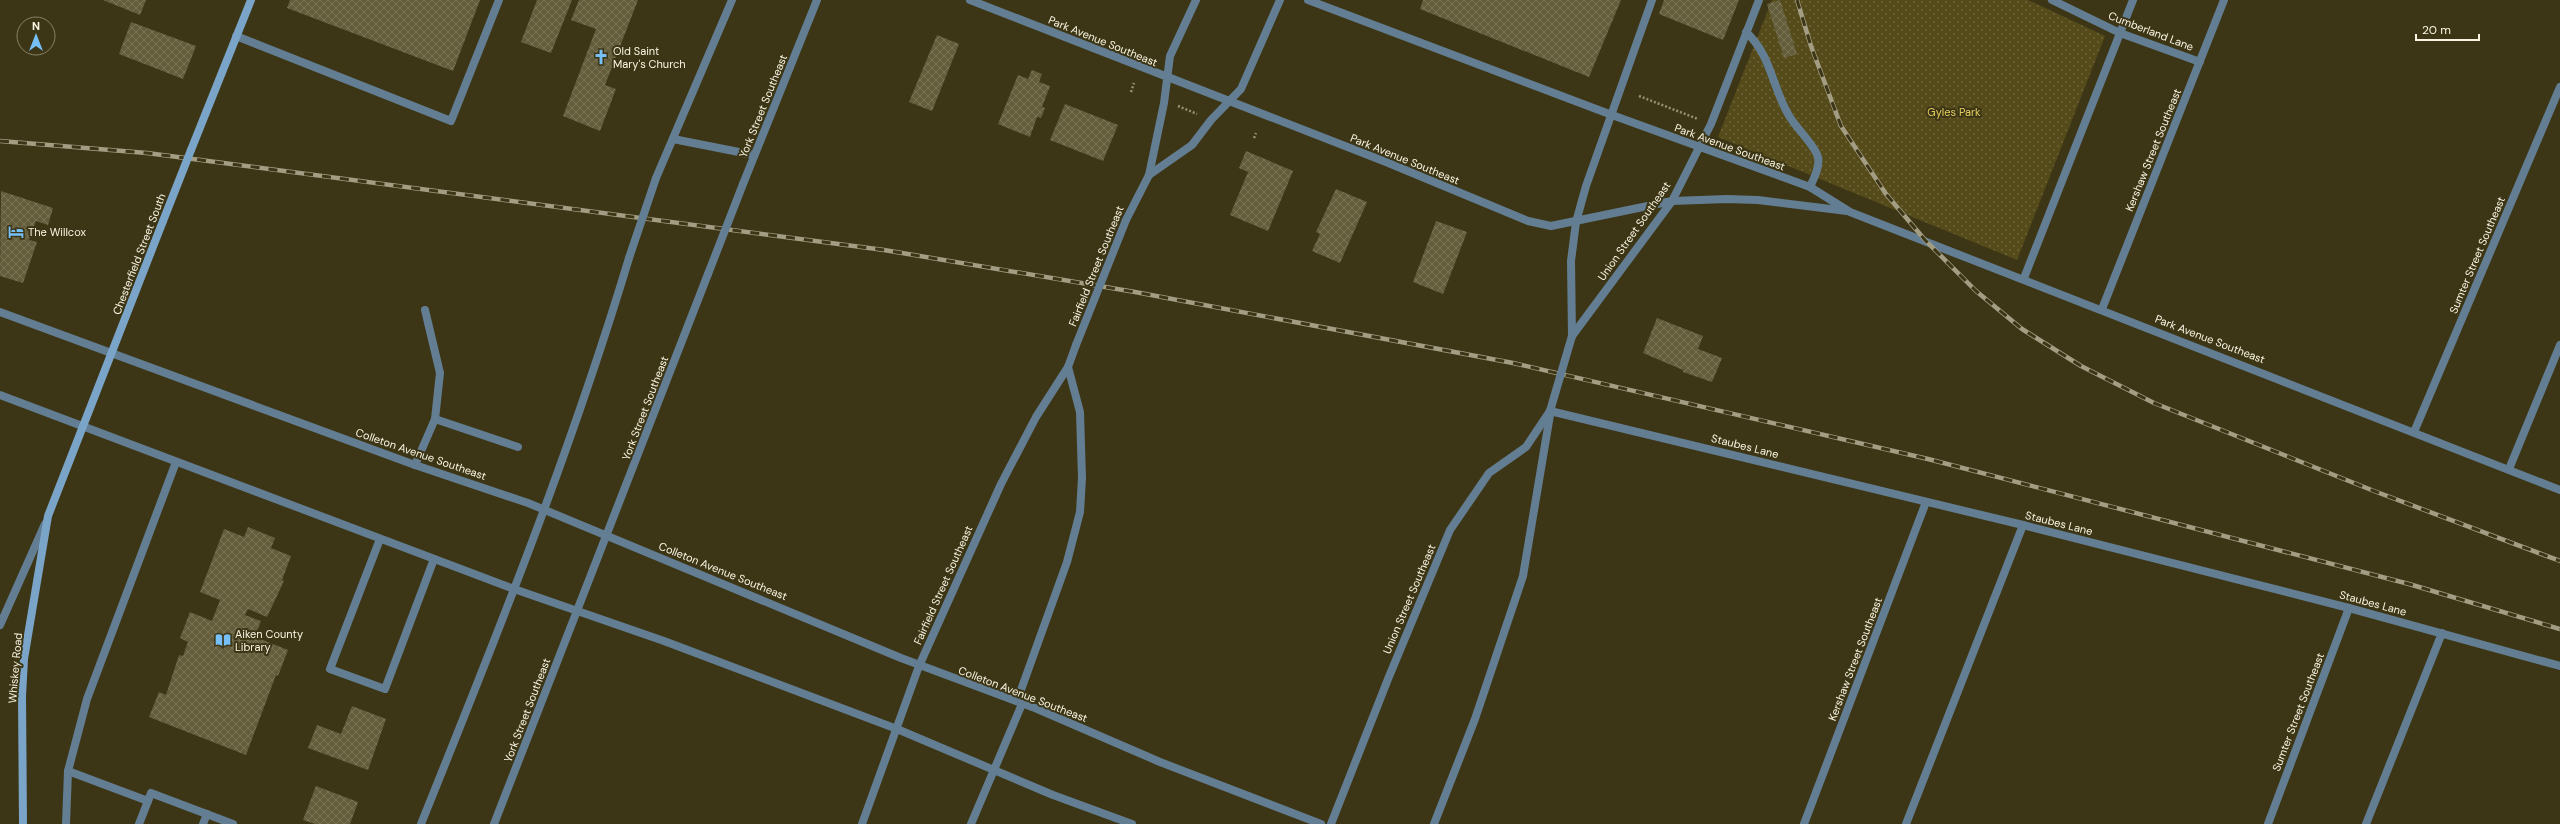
<svg xmlns="http://www.w3.org/2000/svg" width="2560" height="824" font-family="'DM Sans',sans-serif">
	<defs>
		<pattern id="green-dots" width="8" height="8" patternUnits="userSpaceOnUse"><rect width="8" height="8" fill="#554a19"/><path d="M2 2h.1M6 6h.1" fill="none" stroke="#6e653a" stroke-width="1.8" stroke-linecap="round"/></pattern>
		<pattern id="building-cross-hatch" width="8" height="8" patternUnits="userSpaceOnUse"><rect width="8" height="8" fill="#645d3c"/><path d="M0 0l8 8M0 8l8-8" fill="none" stroke="#7b7558"/></pattern>
	</defs>
	<rect width="100%" height="100%" fill="#3d3616"/>
	<polygon fill="url(#green-dots)" points="1772,0 2028,0 2105,36 2017,260 1718,137"/>
	<g fill="url(#building-cross-hatch)">
		<polygon points="103,0 146,0 140,15"/>
		<polygon points="290,0 480,0 453,71 287,8"/>
		<polygon points="537,0 572,0 551,53 521,42"/>
		<polygon points="579,0 638,0 605,85 616,89 600,131 563,116 596,29 571,20"/>
		<polygon points="1423,0 1621,0 1589,77 1420,9"/>
		<polygon points="1664,0 1739,0 1723,40 1659,14"/>
		<polygon points="1780,0 1797,54 1784,58 1767,4"/>
		<polygon points="131,22 196,46 183,79 119,54"/>
		<polygon points="937,35 959,44 932,111 909,102"/>
		<polygon points="1032,70 1042,74 1039,82 1050,86 1042,107 1045,108 1041,118 1037,117 1030,137 998,124 1018,75 1028,79"/>
		<polygon points="1065,104 1118,125 1103,161 1050,140"/>
		<polygon points="1246,151 1293,171 1268,231 1230,215 1248,172 1239,168"/>
		<polygon points="1336,189 1367,202 1340,263 1312,251 1320,234 1316,232"/>
		<polygon points="1,191 53,208 48,225 36,221 29,240 37,242 23,283 0,276"/>
		<polygon points="1436,221 1467,232 1443,294 1413,282"/>
		<polygon points="1657,318 1703,336 1698,349 1722,358 1712,382 1683,372 1683,370 1643,353"/>
		<polygon points="248,527 275,538 271,548 291,556 282,580 284,581 267,617 248,609 245,615 261,621 255,637 288,650 278,676 276,675 246,755 149,717 159,692 166,695 179,655 183,656 188,642 180,638 190,612 212,621 220,600 200,592 224,529 244,537"/>
		<polygon points="352,706 386,719 368,770 308,748 317,725 341,734"/>
		<polygon points="316,786 358,802 350,824 315,824 303,820"/>
	</g>
	<g fill="none" stroke-linecap="round" stroke-linejoin="round">
		<g stroke="#979177" stroke-width="2.5" stroke-dasharray="2 2" stroke-linecap="butt">
			<polyline points="1131,92 1134,83"/>
			<polyline points="1639,96 1698,119"/>
			<polyline points="1178,106 1197,114"/>
			<polyline points="1254,138 1256,133"/>
		</g>
		<g stroke="#637e93" stroke-width="8">
			<path d="M 1746,32 C 1771,55 1772,86 1788,114 C 1794,126 1815,145 1818,157 C 1820,167 1814,178 1810,187"/>
			<polyline points="236,36 451,121 499,0"/>
			<polyline points="435,419 518,447"/>
			<polyline points="415,465 435,419 440,373 425,310"/>
			<polyline points="380,539 330,669 385,689 434,559"/>
			<polyline points="68,771 148,801 151,793 233,824"/>
			<polyline points="66,824 68,771 87,699 176,462"/>
			<polyline points="139,824 148,801"/>
			<polyline points="203,824 207,814"/>
		</g>
		<g stroke="#637e93" stroke-width="8">
			<polyline points="970,0 1386,162 1528,221 1551,226 1672,201 1727,199 1758,200 1847,211"/>
			<polyline points="1308,0 1612,115 1810,187 1850,212 2560,490"/>
			<polyline points="2052,0 2120,33 2200,62"/>
			<polyline points="673,139 754,155"/>
			<polyline points="1149,175 1192,145 1211,120 1241,89 1280,0"/>
			<polyline points="656,178 732,0"/>
			<polyline points="743,184 817,0"/>
			<polyline points="1126,220 1149,175 1164,103 1170,56 1196,0"/>
			<polyline points="2024,278 2133,0"/>
			<polyline points="2102,309 2224,0"/>
			<polyline points="0,312 415,465 528,503 901,658 1035,708 1160,762 1321,824"/>
			<polyline points="1572,336 1672,201 1711,124 1759,0"/>
			<polyline points="1572,336 1571,261 1576,222 1586,186 1652,0"/>
			<polyline points="0,395 514,589 664,641 897,729 1053,795 1132,824"/>
			<polyline points="1550,411 2023,525 2349,608 2560,666"/>
			<polyline points="2414,432 2560,87"/>
			<polyline points="2509,469 2560,345"/>
			<polyline points="0,625 45,524"/>
			<polyline points="1017,701 1067,562 1080,512 1082,478 1080,412 1068,367"/>
			<path d="M 421,824 C 496,638 571,451 629,258"/>
			<polyline points="494,824 708,274"/>
			<polyline points="862,824 919,666 1001,484 1036,417 1068,367 1076,345"/>
			<polyline points="971,824 1022,704"/>
			<polyline points="1331,824 1388,679 1450,530 1489,473 1526,447 1550,411"/>
			<polyline points="1434,824 1475,719 1523,576 1550,415"/>
			<polyline points="1804,824 1926,502"/>
			<polyline points="1906,824 2023,525"/>
			<polyline points="2268,824 2349,608"/>
			<polyline points="2366,824 2442,633"/>
		</g>
		<g stroke="#7aa5c8" stroke-width="8">
			<polyline points="191,150 251,0"/>
			<polyline points="23,824 22,696 24,659 48,516 163,221"/>
		</g>
		<defs>
			<g id="rail">
				<polyline points="1797,0 1811,46 1841,126 1886,194 1925,240 1976,291 2022,329 2081,366 2154,403 2374,491 2560,561"/>
				<polyline points="0,141 147,153 884,250 1135,292 1513,363 1928,459 2409,584 2560,629"/>
			</g>
		</defs>
		<use href="#rail" stroke="#a39d84" stroke-width="4.5"/>
		<use href="#rail" stroke="#3d3616" stroke-width="3" stroke-dasharray="9" stroke-linecap="butt"/>
		<g stroke="#637e93" stroke-width="8">
			<polyline points="629,258 656,178"/>
			<polyline points="708,274 743,184"/>
			<polyline points="1076,345 1126,220"/>
			<polyline points="1550,411 1572,336"/>
		</g>
		<polyline stroke="#7aa5c8" stroke-width="8" points="163,221 191,150"/>
	</g>
	<defs>
		<symbol id="church-bare" viewBox="-9 -9 18 18"><path d="M-1.2-6h2.4v3.5h3.3v2.4h-3.3V6h-2.4V-.1h-3.3v-2.4h3.3Z" fill="#76c0f7" stroke="#3d3616" stroke-width="2.5" paint-order="stroke"/></symbol>
		<symbol id="hotel-bare" viewBox="-9 -9 18 18"><path d="M-6-4.5h1.5V1H6V5H4.5V3h-9V5H-6ZM-4 0a1.8 1.8 0 1 1 3.6 0ZM.5 0V-2.5h3Q6-2.5 6 0Z" fill="#76c0f7" stroke="#3d3616" stroke-width="2.5" paint-order="stroke"/></symbol>
		<symbol id="library-bare" viewBox="-9 -9 18 18"><path d="M-6-4Q-3-5.5-.7-3.5V5Q-3 3-6 4ZM6-4Q3-5.5 .7-3.5V5Q3 3 6 4Z" fill="#76c0f7" stroke="#3d3616" stroke-width="2.5" paint-order="stroke"/></symbol>
	</defs>
	<g fill-rule="evenodd">
		<use href="#church-bare" x="590" y="46" width="22" height="22"/>
		<use href="#hotel-bare" x="5" y="221" width="22" height="22"/>
		<use href="#library-bare" x="212" y="629" width="22" height="22"/>
	</g>
	<g text-anchor="middle" stroke-width="4" stroke-linejoin="round" paint-order="stroke">
		<g font-size="11" fill="#f9f5e2" stroke="#3d3616">
			<text transform="translate(2151 31) rotate(21)" y="4">Cumberland Lane</text>
			<text transform="translate(1103 41) rotate(22)" y="4">Park Avenue Southeast</text>
			<text transform="translate(763 106) rotate(-68)" y="4">York Street Southeast</text>
			<text transform="translate(1730 147) rotate(20)" y="4">Park Avenue Southeast</text>
			<text transform="translate(2153 150) rotate(-68)" y="4">Kershaw Street Southeast</text>
			<text transform="translate(1405 159) rotate(22)" y="4">Park Avenue Southeast</text>
			<text transform="translate(1634 231) rotate(-55)" y="4">Union Street Southeast</text>
			<text transform="translate(139 254) rotate(-69)" y="4">Chesterfield Street South</text>
			<text transform="translate(2477 255) rotate(-67)" y="4">Sumter Street Southeast</text>
			<text transform="translate(1096 266) rotate(-68)" y="4">Fairfield Street Southeast</text>
			<text transform="translate(2210 339) rotate(21)" y="4">Park Avenue Southeast</text>
			<text transform="translate(645 408) rotate(-69)" y="4">York Street Southeast</text>
			<text transform="translate(1745 446) rotate(14)" y="4">Staubes Lane</text>
			<text transform="translate(421 454) rotate(19)" y="4">Colleton Avenue Southeast</text>
			<text transform="translate(2059 523) rotate(14)" y="4">Staubes Lane</text>
			<text transform="translate(723 571) rotate(22)" y="4">Colleton Avenue Southeast</text>
			<text transform="translate(943 585) rotate(-66)" y="4">Fairfield Street Southeast</text>
			<text transform="translate(1409 599) rotate(-67)" y="4">Union Street Southeast</text>
			<text transform="translate(2373 603) rotate(15)" y="4">Staubes Lane</text>
			<text transform="translate(1855 659) rotate(-69)" y="4">Kershaw Street Southeast</text>
			<text transform="translate(15 668) rotate(-85)" y="4">Whiskey Road</text>
			<text transform="translate(1023 694) rotate(21)" y="4">Colleton Avenue Southeast</text>
			<text transform="translate(527 710) rotate(-69)" y="4">York Street Southeast</text>
			<text transform="translate(2298 712) rotate(-69)" y="4">Sumter Street Southeast</text>
		</g>
		<g font-size="11" fill="#f9f5e2" stroke="#3d3616" text-anchor="start">
			<text x="613" y="55">Old Saint<tspan x="613" dy="13">Mary's Church</tspan></text>
			<text x="28" y="236">The Willcox</text>
			<text x="235" y="638">Aiken County<tspan x="235" dy="13">Library</tspan></text>
		</g>
		<g font-size="11" fill="#e3cc5f" stroke="#3d3616">
			<text x="1954" y="116">Gyles Park</text>
		</g>
	</g>
	<g transform="translate(36 36)"><circle r="19" fill="#3d3616" stroke="#888268"/>
	<path d="M0-3L7 15L0 10L-7 15Z" fill="#76c0f7"/>
	<text y="-6" font-size="11" font-weight="bold" text-anchor="middle" fill="#f9f5e2">N</text>
	</g>
	<path d="M2416 34v6h63v-6" fill="none" stroke="#f9f5e2" stroke-width="2"/>
	<text x="2422" y="34" font-size="12" fill="#f9f5e2" stroke="#3d3616" stroke-width="3" paint-order="stroke">20 m</text>
</svg>
